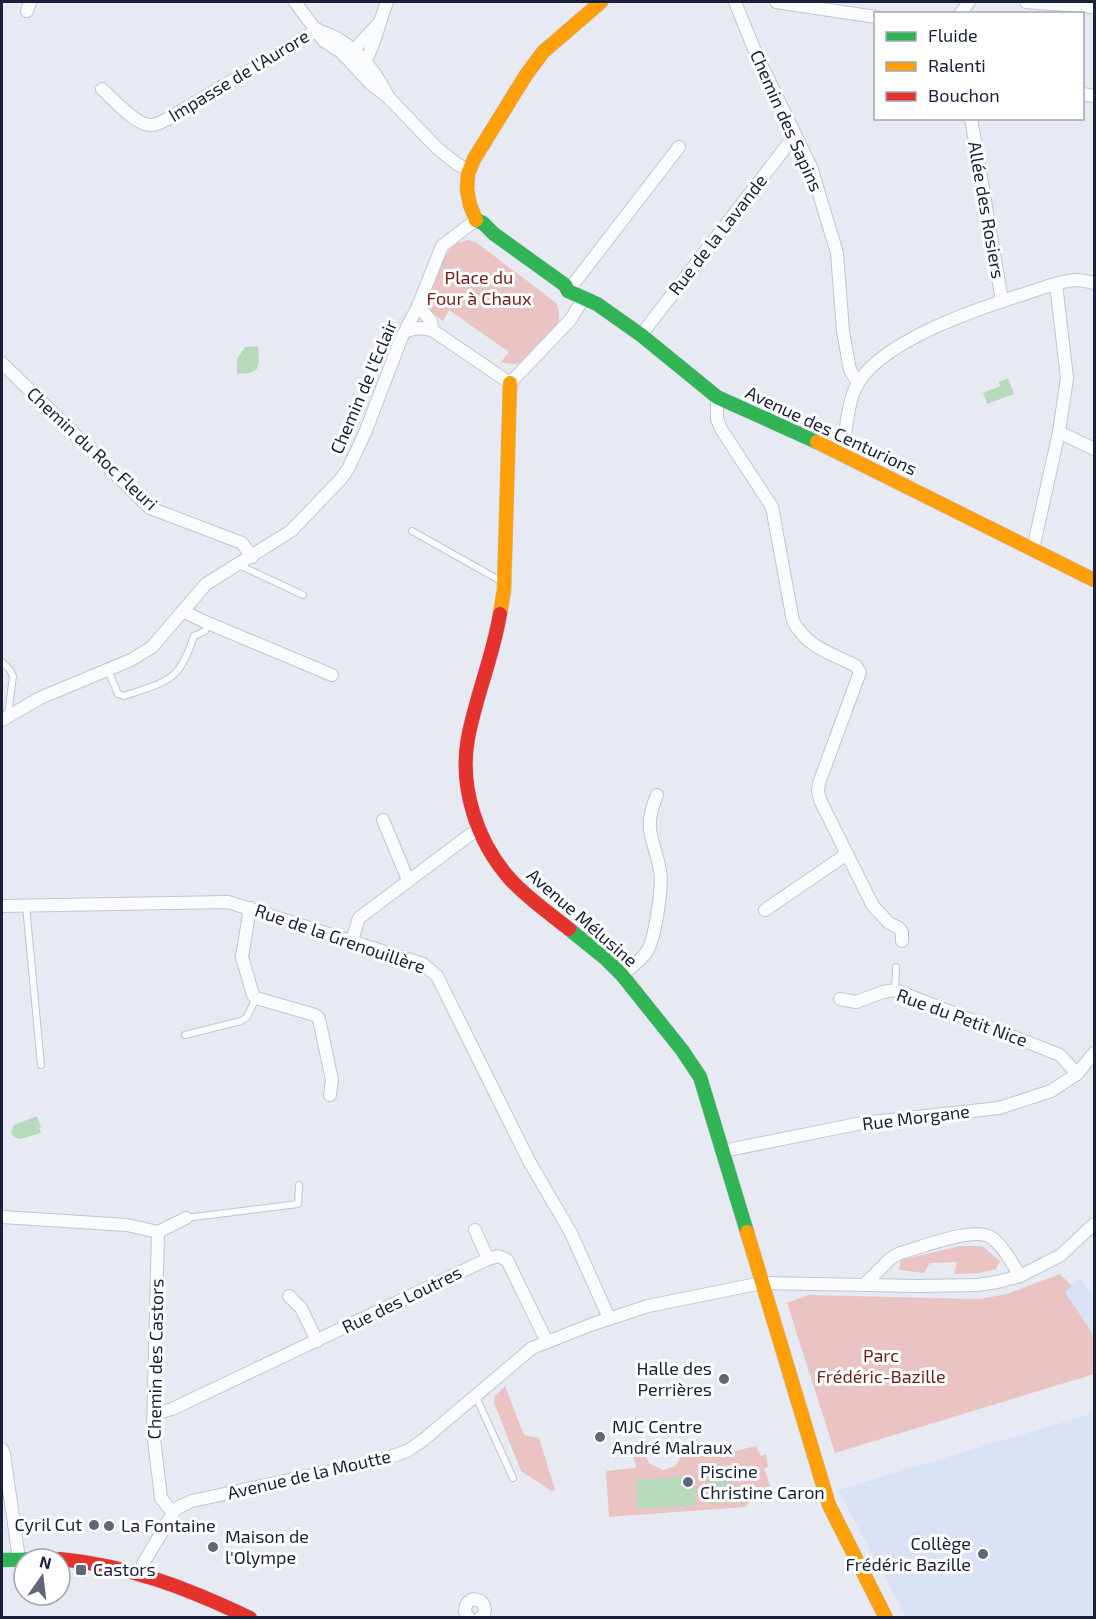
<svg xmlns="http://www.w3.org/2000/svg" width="1096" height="1619" font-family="'Exo 2',sans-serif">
	<rect width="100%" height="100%" fill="#e7eaf2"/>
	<g fill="#dae2f6">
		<polygon points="1080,1278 1094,1298 1094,1336 1065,1292"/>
		<polygon points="1094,1413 1094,1617 906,1617 838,1490"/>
	</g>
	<g fill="#e9c4c3">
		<path d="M 469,240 L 477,243 L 555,302 C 560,309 560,315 558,323 L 521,362 C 514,365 509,364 501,362 L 509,352 L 449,310 L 443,321 L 433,314 L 427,303 L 445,256 L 455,243 Z"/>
		<polygon points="960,1246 982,1246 1000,1261 996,1269 981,1273 954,1274 957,1262 930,1263 924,1273 899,1270 901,1260"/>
		<polygon points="1060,1274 1072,1286 1065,1292 1094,1336 1094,1374 835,1453 787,1303 808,1295 980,1299 1007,1294"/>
		<polygon points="505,1386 524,1435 539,1438 555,1490 552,1491 521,1471 494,1403 495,1396"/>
		<polygon points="756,1446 761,1456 766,1454 768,1467 764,1468 772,1492 749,1498 749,1503 744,1507 609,1517 606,1471 635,1468 636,1465 632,1452 642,1450 649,1463 663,1470 675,1466 684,1452 697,1457 707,1453 710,1457"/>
	</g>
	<g fill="#b5dbbc">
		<polygon points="258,346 259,362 257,369 250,373 237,374 237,359 245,347"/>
		<polygon points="1008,378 1014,394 987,404 983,393 1000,386 999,382"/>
		<polygon points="37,1116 41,1127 39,1128 41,1133 20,1139 14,1137 11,1132 14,1125"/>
		<polygon points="728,1475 729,1495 734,1495 734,1502 709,1504 708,1476"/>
		<polygon points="694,1476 696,1505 638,1509 636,1480"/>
	</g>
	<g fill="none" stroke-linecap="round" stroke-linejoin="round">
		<defs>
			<g id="lane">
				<polyline points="412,531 501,581"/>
				<polyline points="239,565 303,595"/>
				<polyline points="2,662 10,670 13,676 8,715"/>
				<path d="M 108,670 L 118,694 L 124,696 C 167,681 179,683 194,636 L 205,631 L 208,623"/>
				<polyline points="26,906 41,1065"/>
				<polyline points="895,990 896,967"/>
				<polyline points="185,1035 241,1021 247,1017 256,998"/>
				<polyline points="186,1218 298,1204 299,1185"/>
				<polyline points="476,1397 513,1478"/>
			</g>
			<g id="street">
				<polyline points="295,2 324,41 341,52 371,84 388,97 437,148 457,164 468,170"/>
				<polyline points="735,2 757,56 811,167 837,253 843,331 850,370 858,383"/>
				<polyline points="776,2 876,17"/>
				<polyline points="1026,2 1094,7"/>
				<polyline points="27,11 30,2"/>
				<polyline points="960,14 969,2"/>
				<path d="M 319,31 C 350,39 374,68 388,96"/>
				<polyline points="353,51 379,23"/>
				<path d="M 365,62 C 376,42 379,22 387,2"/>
				<path d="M 102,89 C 113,99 135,124 149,125 C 158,126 168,118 176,114 L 308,36 L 317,29"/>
				<polyline points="1082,94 1094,96"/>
				<polyline points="971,118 1002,301"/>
				<polyline points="568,291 679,147"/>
				<polyline points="418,306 431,321 432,330"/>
				<polyline points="406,331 419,328 432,330 510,383 571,319 584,297"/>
				<polyline points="641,335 795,135"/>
				<polyline points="2,363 150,508 242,543 252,557"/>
				<path d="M 717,397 L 717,419 L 721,429 L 772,507 L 793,621 C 808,648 829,652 856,666 L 860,672 L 819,783 L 818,791 L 820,800 L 873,906 L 889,923 L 899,928 L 902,932 L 902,941"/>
				<polyline points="1059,432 1094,449"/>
				<path d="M 842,454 C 846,434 847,401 858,383 C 885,339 980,308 1027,293 C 1043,288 1060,281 1076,280 C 1082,280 1089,282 1094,283"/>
				<polyline points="1033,549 1059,432 1067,378 1056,284"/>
				<polyline points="183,611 203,621 332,675"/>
				<polyline points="2,720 40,698 131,660 152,647 206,584 291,531 340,480 348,469 365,433 401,339 418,306 442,246 476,220"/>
				<polyline points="383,820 408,880"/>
				<polyline points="2,906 228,902 423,964 437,976 529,1161 571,1233 609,1318"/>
				<polyline points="250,908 242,957 253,995 256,998 315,1015 319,1019 332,1080 330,1095"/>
				<polyline points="765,910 847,854"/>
				<polyline points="352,940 359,918 471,834 480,831"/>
				<path d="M 622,975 C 630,968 640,961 646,953 C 655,941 663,886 660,871 C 654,837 642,831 657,795"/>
				<polyline points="840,999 856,1002 883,992 895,990 1060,1055 1077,1074"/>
				<polyline points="723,1151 862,1123 999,1108 1051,1091 1077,1074 1094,1053"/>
				<polyline points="2,1217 127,1225 158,1232"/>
				<polyline points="475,1230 488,1259 498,1256 507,1260 547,1342"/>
				<path d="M 865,1284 L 891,1258 L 900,1253 C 920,1248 975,1225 992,1238 C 1004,1247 1012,1263 1020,1276"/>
				<polyline points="289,1296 301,1308 317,1341"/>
				<polyline points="154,1414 172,1409 488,1259"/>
				<polyline points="2,1449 4,1454 19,1559"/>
				<polyline points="173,1513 161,1498 153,1431 158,1232 186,1218"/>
				<polyline points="141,1572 143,1564 173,1513 177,1508 192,1501 378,1461 407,1451 422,1441 532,1348 593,1324 648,1306 762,1283 918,1286 978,1285 997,1282 1020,1276 1061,1255 1094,1224"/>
				<path d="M 469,1618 L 465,1612 C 465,1601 473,1596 482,1602 C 486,1608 486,1613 480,1618"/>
			</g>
			<g id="fast">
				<polyline points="476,220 483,223 494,234 565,285 568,291 597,304 641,335 717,397 817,442"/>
				<polyline points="569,929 606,959 622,975 682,1050 700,1077 747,1232"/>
				<polyline points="2,1560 53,1559"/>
			</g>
			<g id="slow">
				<polyline points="476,220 470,205 467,190 468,174 474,159 526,75 543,52 601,2"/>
				<polyline points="817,442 1094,580"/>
				<polyline points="500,614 504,590 510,383"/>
				<polyline points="747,1232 829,1505 886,1618"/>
			</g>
			<g id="jam">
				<path d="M 500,614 C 493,656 476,696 468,738 C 459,787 477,842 510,879 C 527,898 549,913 569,929"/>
				<path d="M 60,1559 C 130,1566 187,1588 250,1618"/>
			</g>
		</defs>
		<use href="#lane" stroke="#c0c6d5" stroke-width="8"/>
		<use href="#street" stroke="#c0c6d5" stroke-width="14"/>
		<use href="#fast" stroke="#c0c6d5" stroke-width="15"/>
		<use href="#slow" stroke="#c0c6d5" stroke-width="15"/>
		<use href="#jam" stroke="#c0c6d5" stroke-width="15"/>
		<use href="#lane" stroke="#fbfcfd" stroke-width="6"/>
		<use href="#street" stroke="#fbfcfd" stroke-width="12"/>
		<use href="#fast" stroke="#30b455" stroke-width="14"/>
		<use href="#slow" stroke="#ff9f0a" stroke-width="14"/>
		<use href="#jam" stroke="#e5322d" stroke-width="14"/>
	</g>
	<g fill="#60677a" stroke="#fff" stroke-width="2">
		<circle cx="724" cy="1379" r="6"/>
		<circle cx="600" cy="1437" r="6"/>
		<circle cx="688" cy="1482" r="6"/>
		<circle cx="94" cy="1525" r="6"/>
		<circle cx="109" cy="1526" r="6"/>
		<circle cx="213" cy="1547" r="6"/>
		<circle cx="983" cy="1554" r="6"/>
		<rect x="75" y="1564" width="12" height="12" rx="3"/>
	</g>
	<g text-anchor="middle" stroke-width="6" stroke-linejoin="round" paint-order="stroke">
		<g font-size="18" fill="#182139" stroke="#fff">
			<text transform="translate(239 76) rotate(-31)" y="6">Impasse de l'Aurore</text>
			<text transform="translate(786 121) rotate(66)" y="6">Chemin des Sapins</text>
			<text transform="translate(986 210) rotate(80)" y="6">Allée des Rosiers</text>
			<text transform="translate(718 235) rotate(-52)" y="6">Rue de la Lavande</text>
			<text transform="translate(364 387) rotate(-67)" y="6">Chemin de l'Eclair</text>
			<text transform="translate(831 431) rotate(25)" y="6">Avenue des Centurions</text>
			<text transform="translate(92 449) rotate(43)" y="6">Chemin du Roc Fleuri</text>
			<text transform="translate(582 918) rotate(41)" y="6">Avenue Mélusine</text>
			<text transform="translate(340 939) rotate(19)" y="6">Rue de la Grenouillère</text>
			<text transform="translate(962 1018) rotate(20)" y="6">Rue du Petit Nice</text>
			<text transform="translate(916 1118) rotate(-7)" y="6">Rue Morgane</text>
			<text transform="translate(402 1300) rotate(-26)" y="6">Rue des Loutres</text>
			<text transform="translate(156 1359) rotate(-89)" y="6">Chemin des Castors</text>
			<text transform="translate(309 1475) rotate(-13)" y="6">Avenue de la Moutte</text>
		</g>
		<g font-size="18" fill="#6f1d19" stroke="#fff">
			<text x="479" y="284">Place du<tspan x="479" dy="21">Four à Chaux</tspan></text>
			<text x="881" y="1362">Parc<tspan x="881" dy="21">Frédéric-Bazille</tspan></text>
		</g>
		<g font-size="18" fill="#182139" stroke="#fff" text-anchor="start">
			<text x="712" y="1375" text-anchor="end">Halle des<tspan x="712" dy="21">Perrières</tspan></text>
			<text x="612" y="1433">MJC Centre<tspan x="612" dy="21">André Malraux</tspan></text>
			<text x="700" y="1478">Piscine<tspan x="700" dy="21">Christine Caron</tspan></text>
			<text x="82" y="1531" text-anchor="end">Cyril Cut</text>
			<text x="121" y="1532">La Fontaine</text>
			<text x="225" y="1543">Maison de<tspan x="225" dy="21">l'Olympe</tspan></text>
			<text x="971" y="1550" text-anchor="end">Collège<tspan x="971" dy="21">Frédéric Bazille</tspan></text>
			<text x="93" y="1576">Castors</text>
		</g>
	</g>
	<rect width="1096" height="1619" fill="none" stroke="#182139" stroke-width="6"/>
	<rect x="874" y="12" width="210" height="108" fill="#ffffff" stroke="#a3a6b0" stroke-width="1.5"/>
	<rect x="886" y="32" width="30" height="9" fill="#30b455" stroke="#a3a6b0" stroke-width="1.5"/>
	<text x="928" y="42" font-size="18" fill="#182139">Fluide</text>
	<rect x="886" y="62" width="30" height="9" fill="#ff9f0a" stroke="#a3a6b0" stroke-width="1.5"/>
	<text x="928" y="72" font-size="18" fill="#182139">Ralenti</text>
	<rect x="886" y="92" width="30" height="9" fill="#e5322d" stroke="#a3a6b0" stroke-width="1.5"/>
	<text x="928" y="102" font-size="18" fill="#182139">Bouchon</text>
	<g transform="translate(42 1577) rotate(14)"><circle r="28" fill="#ffffff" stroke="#a3a6b0" stroke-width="1.5"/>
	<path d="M0-4.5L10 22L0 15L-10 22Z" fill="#60677a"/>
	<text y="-9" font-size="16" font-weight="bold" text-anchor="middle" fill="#182139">N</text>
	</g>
</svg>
